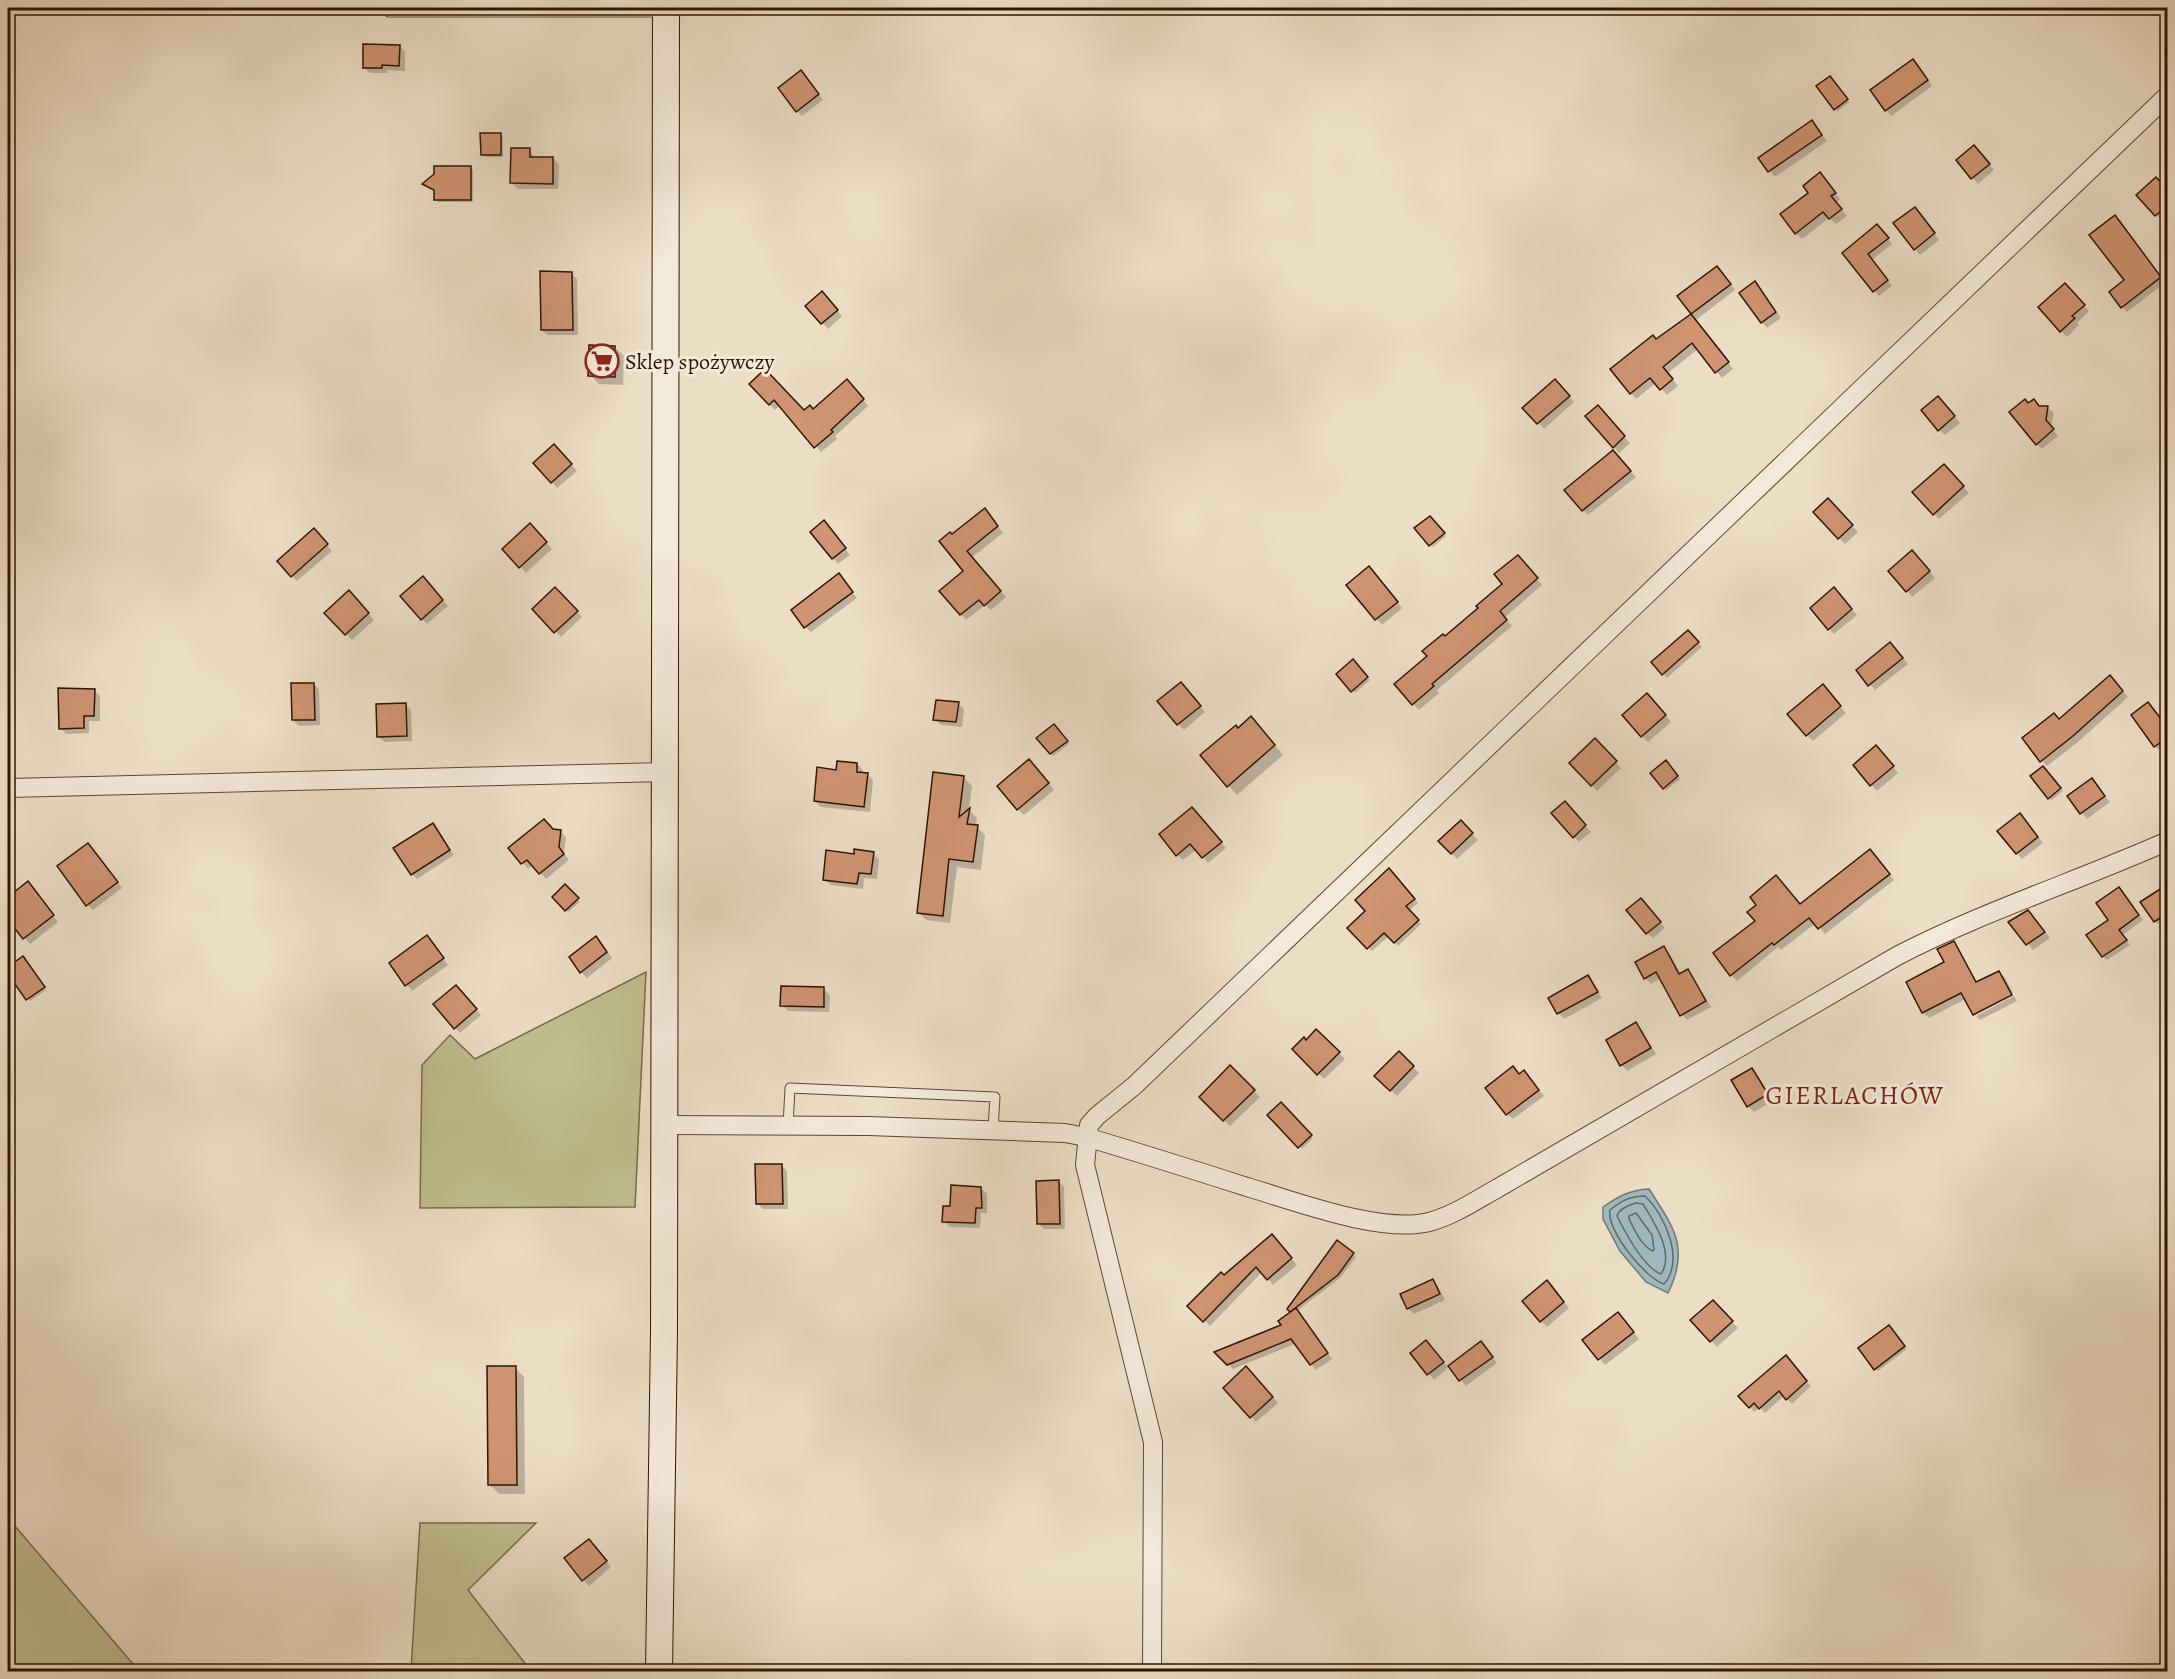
<svg xmlns="http://www.w3.org/2000/svg" width="2175" height="1679" font-family="Alegreya,serif">
	<rect width="100%" height="100%" fill="#ecddc5"/>
	<filter id="stains"><feTurbulence type="fractalNoise" baseFrequency=".00333" numOctaves="4"/><feColorMatrix values="0 0 0 0 .2 0 0 0 0 .09 0 0 0 0 .02 0 0 0 .5 -.17"/></filter>
	<radialGradient id="worn" r=".72"><stop offset=".6" stop-color="#630" stop-opacity="0"/><stop offset="1" stop-color="#630" stop-opacity=".3"/></radialGradient>
	<g fill="#c0be8f" stroke="#776949" stroke-width="1.5">
		<polygon points="646,972 635,1207 420,1208 422,1065 450,1035 475,1059"/>
		<polygon points="8,1518 139,1671 8,1671"/>
		<polygon points="420,1523 536,1523 468,1590 531,1671 411,1671"/>
	</g>
	<path fill="#9db9bf" stroke="#717774" stroke-width="1.5" d="M 1649,1189 C 1674,1228 1690,1248 1668,1293 L 1646,1282 L 1620,1251 L 1603,1219 L 1603,1207 C 1619,1196 1630,1190 1649,1189 Z"/>
	<g fill="#0003">
		<polygon points="400,46 405,52 405,71 387,70 387,73 370,73 364,67"/>
		<polygon points="1919,67 1932,86 1891,116 1886,110"/>
		<polygon points="806,78 823,100 802,116 797,111"/>
		<polygon points="1832,80 1849,102 1838,111 1835,109"/>
		<polygon points="1817,128 1827,141 1775,177 1760,159"/>
		<polygon points="501,135 503,137 503,157 485,157 482,154"/>
		<polygon points="529,150 535,158 553,159 559,164 558,189 518,189 512,183"/>
		<polygon points="1979,152 1994,170 1978,184 1958,161"/>
		<polygon points="470,168 473,170 473,202 438,202 435,199 435,191 424,185"/>
		<polygon points="1825,180 1840,199 1836,203 1847,216 1836,224 1829,218 1802,239 1796,233"/>
		<polygon points="2168,191 2168,219 2166,217 2162,221 2139,195"/>
		<polygon points="1920,215 1939,240 1920,255 1915,249"/>
		<polygon points="2120,222 2165,283 2127,312 2111,293 2126,280"/>
		<polygon points="1882,231 1892,244 1872,260 1892,286 1879,296 1844,253"/>
		<polygon points="571,273 577,279 578,335 548,335 542,330"/>
		<polygon points="1723,273 1735,290 1696,320 1733,369 1722,378 1698,349 1668,373 1678,386 1667,395 1656,383 1636,399 1631,393 1657,340 1693,314 1679,296"/>
		<polygon points="1760,289 1781,318 1767,328 1762,322"/>
		<polygon points="2071,291 2089,311 2077,323 2079,325 2067,337 2061,331"/>
		<polygon points="828,299 842,316 828,329 807,306"/>
		<polygon points="614,347 624,356 623,385 599,384 590,375"/>
		<polygon points="751,384 804,412 813,411 853,387 868,406 835,436 837,439 821,452 780,405 775,410"/>
		<polygon points="1561,387 1574,402 1544,429 1525,408"/>
		<polygon points="1944,403 1960,423 1945,435 1939,430"/>
		<polygon points="2029,405 2048,408 2054,413 2051,427 2058,436 2042,449 2037,444"/>
		<polygon points="1603,412 1630,443 1619,453 1614,447"/>
		<polygon points="560,452 577,471 557,488 552,482"/>
		<polygon points="1618,458 1636,477 1588,515 1583,510"/>
		<polygon points="1950,471 1969,493 1939,519 1934,514"/>
		<polygon points="1828,500 1858,532 1845,544 1815,512"/>
		<polygon points="990,516 1003,533 971,558 1006,597 991,610 985,605 966,620 961,614 965,571 952,536"/>
		<polygon points="1430,518 1446,536 1433,547 1416,528"/>
		<polygon points="530,525 552,549 526,573 504,549"/>
		<polygon points="830,528 850,555 838,564 812,532"/>
		<polygon points="319,536 332,551 297,581 292,576"/>
		<polygon points="1918,558 1935,578 1912,597 1890,571"/>
		<polygon points="1523,563 1542,585 1504,618 1512,626 1437,690 1439,693 1419,710 1413,704 1429,656 1445,638 1480,609"/>
		<polygon points="1374,574 1402,608 1382,625 1348,585"/>
		<polygon points="841,579 857,598 811,632 805,627"/>
		<polygon points="428,584 448,606 427,624 422,619"/>
		<polygon points="555,589 582,617 561,637 534,609"/>
		<polygon points="1840,595 1857,615 1834,634 1829,629"/>
		<polygon points="355,598 374,620 352,640 327,613"/>
		<polygon points="1688,632 1702,647 1667,678 1653,662"/>
		<polygon points="1896,649 1908,664 1875,690 1870,684"/>
		<polygon points="1353,661 1370,680 1355,693 1338,674"/>
		<polygon points="2116,683 2128,697 2078,742 2047,766 2042,761 2060,720"/>
		<polygon points="314,684 319,690 320,725 299,726 293,720"/>
		<polygon points="94,690 100,696 100,721 89,721 89,733 66,734 61,728"/>
		<polygon points="1187,690 1205,712 1184,730 1159,702"/>
		<polygon points="1828,692 1846,713 1813,741 1807,735"/>
		<polygon points="1653,700 1671,722 1648,742 1642,736"/>
		<polygon points="958,704 964,709 962,727 941,725 935,719"/>
		<polygon points="2148,704 2168,728 2168,747 2161,752 2155,746"/>
		<polygon points="406,705 411,710 412,741 384,742 378,736"/>
		<polygon points="1260,727 1283,755 1237,795 1202,756 1238,730"/>
		<polygon points="1057,728 1069,744 1053,756 1039,738"/>
		<polygon points="1595,740 1621,768 1597,791 1571,764"/>
		<polygon points="1882,753 1898,773 1877,791 1855,766"/>
		<polygon points="1666,762 1680,779 1666,790 1652,773"/>
		<polygon points="857,764 863,770 862,774 867,774 873,780 870,812 821,807 815,801 837,771"/>
		<polygon points="1035,767 1054,790 1024,815 1018,809"/>
		<polygon points="2046,770 2063,791 2052,800 2049,798"/>
		<polygon points="964,778 972,786 969,810 977,818 976,826 985,835 981,870 957,867 950,923 926,920 918,912"/>
		<polygon points="2092,780 2110,802 2087,819 2069,796"/>
		<polygon points="1570,809 1591,832 1579,842 1574,837"/>
		<polygon points="1198,814 1226,848 1208,863 1197,849 1183,860 1177,855"/>
		<polygon points="2026,821 2043,843 2022,859 2017,853"/>
		<polygon points="1461,822 1478,840 1457,859 1440,841"/>
		<polygon points="437,830 454,855 417,879 412,874"/>
		<polygon points="553,831 560,831 566,837 564,854 569,860 546,879 533,865 528,869 510,849"/>
		<polygon points="88,845 122,888 93,910 88,905"/>
		<polygon points="873,854 879,859 877,879 864,878 863,889 831,885 825,880"/>
		<polygon points="1876,857 1894,880 1825,934 1816,923 1781,950 1778,947 1737,981 1731,975 1757,922 1801,906"/>
		<polygon points="1392,873 1418,903 1408,911 1421,924 1398,946 1389,936 1372,951 1349,928 1367,911"/>
		<polygon points="27,883 58,922 30,944 8,917 8,899"/>
		<polygon points="565,886 580,902 568,912 554,897"/>
		<polygon points="2123,893 2143,920 2123,935 2130,945 2107,960 2103,956 2110,920"/>
		<polygon points="2168,901 2168,916 2158,924 2155,921"/>
		<polygon points="1646,905 1665,928 1653,938 1647,933"/>
		<polygon points="2034,918 2050,938 2033,950 2011,922"/>
		<polygon points="432,943 448,965 412,991 391,963"/>
		<polygon points="1953,943 1959,949 1977,983 1999,972 2005,978 2013,993 1974,1013 1966,999 1929,1018 1923,1013 1908,983 1946,963"/>
		<polygon points="602,944 612,958 587,978 581,972"/>
		<polygon points="1664,948 1670,954 1681,974 1687,971 1693,977 1711,1007 1687,1020 1682,1015 1661,978 1651,984 1645,978"/>
		<polygon points="23,958 46,990 30,1001 8,971 8,969"/>
		<polygon points="1588,977 1602,998 1564,1019 1558,1013"/>
		<polygon points="824,989 830,995 829,1012 788,1011 782,1005"/>
		<polygon points="462,992 481,1015 460,1033 455,1028"/>
		<polygon points="2014,996 2017,1001 1980,1020 1976,1016"/>
		<polygon points="1636,1024 1642,1030 1656,1054 1627,1071 1622,1065 1608,1041"/>
		<polygon points="1316,1031 1345,1059 1324,1079 1294,1049 1306,1042"/>
		<polygon points="1399,1053 1419,1073 1397,1096 1376,1076"/>
		<polygon points="1230,1067 1260,1097 1230,1126 1201,1097"/>
		<polygon points="1752,1070 1758,1076 1773,1101 1754,1112 1748,1106"/>
		<polygon points="1530,1078 1544,1096 1513,1119 1507,1114"/>
		<polygon points="1281,1104 1313,1138 1302,1149 1269,1115"/>
		<polygon points="781,1165 787,1171 788,1209 763,1209 758,1204"/>
		<polygon points="1059,1182 1064,1187 1065,1229 1044,1229 1038,1223"/>
		<polygon points="981,1188 987,1194 987,1213 981,1213 980,1228 950,1227 944,1221 952,1208"/>
		<polygon points="1278,1242 1297,1265 1273,1285 1262,1272 1210,1326 1190,1306 1224,1277"/>
		<polygon points="1337,1242 1356,1257 1340,1278 1297,1311 1332,1359 1316,1370 1295,1344 1233,1369 1216,1353 1283,1326 1292,1313 1289,1309"/>
		<polygon points="1433,1280 1438,1286 1445,1300 1414,1314 1408,1308"/>
		<polygon points="1553,1288 1569,1308 1547,1327 1541,1321"/>
		<polygon points="1713,1302 1738,1328 1717,1347 1692,1320"/>
		<polygon points="1623,1319 1639,1339 1605,1365 1584,1340"/>
		<polygon points="1891,1329 1907,1349 1878,1371 1875,1369"/>
		<polygon points="1481,1343 1497,1363 1466,1386 1450,1366 1434,1380 1412,1353 1432,1347 1448,1368"/>
		<polygon points="1786,1357 1811,1386 1792,1404 1784,1396 1765,1413 1760,1407 1754,1412 1750,1407"/>
		<polygon points="515,1368 524,1377 525,1494 499,1494 490,1485"/>
		<polygon points="1252,1374 1278,1403 1256,1422 1251,1416"/>
		<polygon points="594,1546 611,1567 589,1586 583,1580"/>
	</g>
	<g fill="none" stroke-linecap="round" stroke-linejoin="round">
		<g stroke="#666661" stroke-width="1.5">
			<path d="M 1645,1196 C 1665,1215 1685,1260 1664,1284 C 1645,1278 1606,1230 1610,1210 C 1621,1201 1630,1196 1645,1196 Z"/>
			<path d="M 1636,1203 L 1643,1204 C 1654,1222 1675,1253 1661,1274 C 1644,1268 1625,1232 1617,1216 C 1619,1209 1629,1205 1636,1203 Z"/>
			<path d="M 1636,1213 L 1652,1235 L 1654,1249 L 1653,1251 C 1641,1246 1635,1230 1629,1219 L 1629,1216 Z"/>
		</g>
	</g>
	<g fill="#cf9472" stroke="#2e1403" stroke-width="1.5">
		<polygon points="363,44 400,45 399,66 382,65 382,68 363,68"/>
		<polygon points="1913,59 1928,80 1885,111 1870,90"/>
		<polygon points="801,70 819,94 796,112 778,88"/>
		<polygon points="1830,76 1848,99 1834,110 1816,86"/>
		<polygon points="1812,120 1822,135 1768,172 1758,158"/>
		<polygon points="480,133 501,133 501,155 481,155"/>
		<polygon points="1974,145 1990,164 1971,179 1956,160"/>
		<polygon points="511,148 530,148 530,157 553,157 553,184 510,183"/>
		<polygon points="434,166 471,166 471,200 434,200 434,190 422,184 434,174"/>
		<polygon points="1820,172 1836,193 1831,196 1842,209 1829,219 1823,212 1795,234 1780,214 1808,193 1803,186"/>
		<polygon points="2156,177 2168,190 2168,205 2155,216 2136,195"/>
		<polygon points="1915,207 1935,233 1914,250 1893,223"/>
		<polygon points="2115,215 2161,277 2121,308 2109,292 2124,280 2089,235"/>
		<polygon points="1877,224 1889,238 1868,254 1888,280 1873,292 1842,253"/>
		<polygon points="1717,266 1731,284 1691,314 1677,296"/>
		<polygon points="540,271 572,272 573,330 541,330"/>
		<polygon points="1755,281 1776,312 1761,323 1739,293"/>
		<polygon points="2065,283 2085,305 2072,316 2075,318 2060,332 2038,307"/>
		<polygon points="822,291 838,310 821,324 805,306"/>
		<polygon points="1691,314 1729,362 1715,373 1692,343 1663,367 1673,379 1660,390 1650,378 1630,394 1610,369 1653,335 1656,339"/>
		<polygon points="589,345 615,346 615,377 588,376"/>
		<polygon points="765,369 804,410 810,405 813,409 847,379 864,399 831,430 833,432 814,448 774,400 769,405 749,384"/>
		<polygon points="1555,379 1570,396 1537,424 1522,408"/>
		<polygon points="1938,396 1955,416 1938,431 1921,410"/>
		<polygon points="2025,399 2028,403 2034,399 2039,406 2048,406 2046,420 2054,429 2036,445 2009,412"/>
		<polygon points="1598,405 1625,436 1613,448 1585,416"/>
		<polygon points="554,444 572,464 551,483 533,463"/>
		<polygon points="1613,450 1631,471 1582,511 1564,490"/>
		<polygon points="1944,464 1964,486 1933,515 1912,492"/>
		<polygon points="1828,498 1853,525 1838,539 1813,512"/>
		<polygon points="985,508 998,526 967,551 1001,591 984,606 979,600 960,615 939,591 963,571 939,541 950,532 952,534"/>
		<polygon points="1430,516 1445,533 1429,546 1414,528"/>
		<polygon points="824,520 846,548 832,559 810,532"/>
		<polygon points="530,523 547,542 519,568 502,549"/>
		<polygon points="314,528 328,544 291,577 277,561"/>
		<polygon points="1912,550 1930,571 1906,592 1888,571"/>
		<polygon points="1518,555 1538,578 1500,611 1507,620 1432,684 1434,686 1412,705 1394,684 1427,656 1422,651 1443,634 1445,636 1478,608 1476,606 1502,584 1494,574"/>
		<polygon points="1369,566 1398,602 1375,620 1346,585"/>
		<polygon points="839,573 853,592 804,628 791,610"/>
		<polygon points="423,576 443,600 421,620 400,596"/>
		<polygon points="555,587 578,611 554,633 532,609"/>
		<polygon points="1834,587 1852,609 1828,630 1810,608"/>
		<polygon points="349,590 369,613 345,635 324,613"/>
		<polygon points="1688,630 1699,642 1662,675 1651,662"/>
		<polygon points="1890,642 1903,658 1868,686 1856,670"/>
		<polygon points="1353,659 1368,677 1351,692 1336,674"/>
		<polygon points="2110,675 2123,691 2073,736 2040,762 2022,738 2054,713 2059,719"/>
		<polygon points="1181,682 1201,706 1177,725 1157,701"/>
		<polygon points="291,683 314,683 315,720 292,720"/>
		<polygon points="1823,684 1841,706 1806,736 1787,714"/>
		<polygon points="58,688 95,689 94,716 84,716 84,728 59,729"/>
		<polygon points="1647,693 1666,715 1641,737 1622,715"/>
		<polygon points="936,700 959,702 956,722 933,720"/>
		<polygon points="2148,702 2168,728 2168,737 2154,747 2131,715"/>
		<polygon points="406,703 407,736 377,737 376,704"/>
		<polygon points="1251,716 1275,745 1227,787 1200,755 1236,725 1238,728"/>
		<polygon points="1054,724 1068,741 1050,754 1036,738"/>
		<polygon points="1595,738 1617,761 1591,786 1569,763"/>
		<polygon points="1876,745 1894,766 1870,786 1853,765"/>
		<polygon points="1029,759 1049,783 1017,810 997,786"/>
		<polygon points="1666,760 1678,776 1663,789 1650,773"/>
		<polygon points="837,761 857,763 857,772 868,773 864,807 814,801 817,767 836,770"/>
		<polygon points="2043,766 2061,788 2048,799 2030,776"/>
		<polygon points="933,772 964,776 959,817 970,808 967,824 978,825 973,862 949,859 943,916 917,913"/>
		<polygon points="2092,778 2105,796 2080,814 2067,796"/>
		<polygon points="1565,801 1586,825 1573,838 1551,813"/>
		<polygon points="1192,807 1222,842 1202,858 1190,844 1176,856 1159,834"/>
		<polygon points="2020,813 2038,837 2016,854 1997,831"/>
		<polygon points="544,819 553,829 561,830 559,847 564,854 539,874 527,860 521,864 508,848"/>
		<polygon points="1461,820 1473,833 1451,854 1438,841"/>
		<polygon points="433,823 450,850 411,875 393,848"/>
		<polygon points="88,843 118,882 86,906 57,866"/>
		<polygon points="854,849 874,852 871,874 859,873 857,884 823,880 826,850 854,854"/>
		<polygon points="1870,849 1890,874 1818,929 1809,918 1774,945 1772,943 1730,976 1713,953 1755,921 1747,912 1756,905 1750,897 1776,875 1800,904"/>
		<polygon points="1389,868 1415,899 1406,906 1419,920 1394,943 1384,933 1367,949 1347,928 1365,911 1355,900"/>
		<polygon points="28,881 54,915 23,939 8,920 8,897"/>
		<polygon points="565,884 579,898 565,911 552,897"/>
		<polygon points="2119,887 2139,915 2119,930 2127,940 2102,957 2086,935 2108,920 2096,903"/>
		<polygon points="2160,889 2168,900 2168,913 2154,922 2140,902"/>
		<polygon points="1641,898 1661,922 1646,934 1626,910"/>
		<polygon points="2028,910 2045,932 2026,945 2008,922"/>
		<polygon points="427,935 444,958 405,986 389,963"/>
		<polygon points="596,936 607,952 580,973 569,957"/>
		<polygon points="1954,941 1976,982 1999,971 2012,995 1973,1015 1961,993 1922,1013 1906,982 1944,962 1937,949"/>
		<polygon points="1664,946 1679,974 1688,969 1706,1001 1680,1016 1656,972 1644,979 1635,962"/>
		<polygon points="23,956 45,987 26,1000 8,974 8,967"/>
		<polygon points="1588,975 1598,992 1557,1014 1548,998"/>
		<polygon points="456,985 477,1009 454,1029 433,1004"/>
		<polygon points="781,986 824,987 824,1007 780,1006"/>
		<polygon points="1636,1022 1651,1048 1620,1066 1606,1040"/>
		<polygon points="1316,1029 1340,1052 1317,1075 1292,1049 1304,1037 1306,1040"/>
		<polygon points="1399,1051 1414,1066 1390,1091 1374,1076"/>
		<polygon points="1230,1065 1255,1090 1223,1121 1199,1097"/>
		<polygon points="1513,1066 1519,1074 1524,1070 1539,1090 1506,1115 1485,1088"/>
		<polygon points="1752,1068 1768,1094 1747,1107 1731,1080"/>
		<polygon points="1281,1102 1312,1135 1298,1148 1267,1115"/>
		<polygon points="755,1164 782,1164 783,1204 756,1204"/>
		<polygon points="1059,1180 1060,1224 1037,1224 1036,1181"/>
		<polygon points="951,1185 981,1187 982,1208 976,1208 975,1223 942,1222 943,1206 950,1206"/>
		<polygon points="1272,1234 1292,1258 1267,1280 1256,1267 1203,1322 1187,1306 1221,1272 1224,1275"/>
		<polygon points="1337,1240 1354,1253 1338,1275 1290,1312 1287,1309"/>
		<polygon points="1433,1279 1440,1294 1407,1309 1400,1294"/>
		<polygon points="1547,1280 1564,1302 1540,1322 1522,1301"/>
		<polygon points="1713,1300 1733,1321 1710,1342 1690,1320"/>
		<polygon points="1296,1308 1328,1353 1310,1365 1291,1339 1227,1365 1214,1352 1281,1325 1278,1321"/>
		<polygon points="1618,1312 1634,1332 1598,1360 1582,1340"/>
		<polygon points="1889,1325 1905,1346 1874,1370 1858,1348"/>
		<polygon points="1426,1340 1444,1362 1427,1375 1410,1353"/>
		<polygon points="1481,1341 1493,1357 1459,1381 1448,1366"/>
		<polygon points="1786,1355 1807,1381 1786,1400 1779,1391 1759,1409 1754,1403 1749,1408 1738,1396"/>
		<polygon points="487,1366 516,1366 517,1485 488,1485"/>
		<polygon points="1246,1366 1273,1397 1250,1418 1223,1388"/>
		<polygon points="589,1539 607,1561 582,1581 564,1558"/>
	</g>
	<g fill="none" stroke-linecap="round" stroke-linejoin="round">
		<defs>
			<g id="lane">
				<polyline points="389,12 663,12"/>
				<polyline points="788,1126 790,1088 995,1097 993,1129"/>
			</g>
			<g id="street">
				<polyline points="8,788 665,772"/>
				<path d="M 665,1125 L 868,1126 L 1065,1133 L 1086,1137 C 1140,1153 1194,1170 1247,1187 C 1295,1201 1381,1234 1429,1222 C 1453,1216 1476,1200 1498,1188 L 1897,956 C 1984,911 2078,881 2168,841"/>
				<polyline points="1152,1672 1153,1442 1085,1165 1089,1125 1097,1116 1134,1086 2168,95"/>
			</g>
			<polyline id="secondary" points="659,1672 664,1332 666,8"/>
		</defs>
		<use href="#lane" stroke="#5e4634" stroke-width="11"/>
		<use href="#street" stroke="#5e4634" stroke-width="20"/>
		<use href="#secondary" stroke="#2e1403" stroke-width="28"/>
		<use href="#lane" stroke="#f3e9d9" stroke-width="9"/>
		<use href="#street" stroke="#f3e9d9" stroke-width="18"/>
		<use href="#secondary" stroke="#f3e9d9" stroke-width="26"/>
	</g>
	<defs>
		<symbol id="supermarket-ring" viewBox="-11 -11 22 22"><circle r="9.5" fill="#f3e9d9" stroke="#8f2418" stroke-width="1.5"/><path d="M-6-5.5h2.5l.6 2H6L4.5 2H-2.5L-4.4-4H-6ZM-1.5 3.2a1.3 1.3 0 1 0 .1 0ZM3 3.2a1.3 1.3 0 1 0 .1 0Z" fill="#8f2418"/></symbol>
	</defs>
	<g fill-rule="evenodd">
		<use href="#supermarket-ring" x="583" y="342" width="38" height="38"/>
	</g>
	<g text-anchor="middle" stroke-width="6" stroke-linejoin="round" paint-order="stroke">
		<g font-size="22" fill="#2e1403" stroke="#f3e9d9" text-anchor="start">
			<text x="625" y="369">Sklep spożywczy</text>
		</g>
		<g font-size="26" letter-spacing="1.5" fill="#7a1f14" stroke="#f3e9d9">
			<text x="1855" y="1104">GIERLACHÓW</text>
		</g>
	</g>
	<rect width="2175" height="1679" fill="none" stroke="#ecddc5" stroke-width="30"/>
	<rect x="9" y="9" width="2157" height="1661" fill="none" stroke="#2e1403" stroke-width="3"/>
	<rect x="15" y="15" width="2145" height="1649" fill="none" stroke="#2e1403" stroke-width="1.5"/>
	<rect width="100%" height="100%" filter="url(#stains)"/>
	<rect width="100%" height="100%" fill="url(#worn)"/>
</svg>
